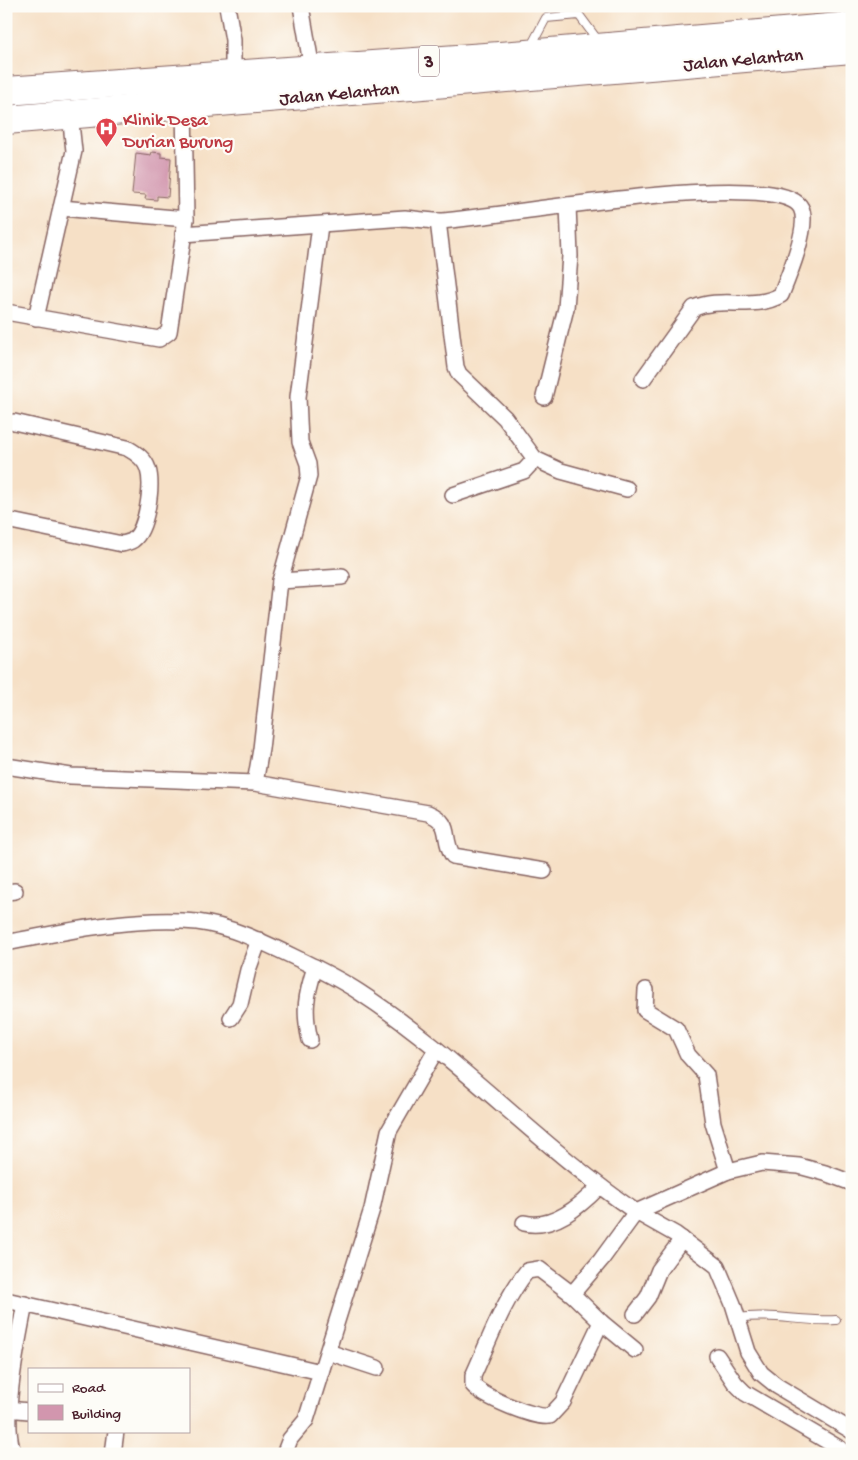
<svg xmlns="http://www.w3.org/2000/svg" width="858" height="1460" font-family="'Gochi Hand',sans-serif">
	<rect width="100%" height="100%" fill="#fdfcf7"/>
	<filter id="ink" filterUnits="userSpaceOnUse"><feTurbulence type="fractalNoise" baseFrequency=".02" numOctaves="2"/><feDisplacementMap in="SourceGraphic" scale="10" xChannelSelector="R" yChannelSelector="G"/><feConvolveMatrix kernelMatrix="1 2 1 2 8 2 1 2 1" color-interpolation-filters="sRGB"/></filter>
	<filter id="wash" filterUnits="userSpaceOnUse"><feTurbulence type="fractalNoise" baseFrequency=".0096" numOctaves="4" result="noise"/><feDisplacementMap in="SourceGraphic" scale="20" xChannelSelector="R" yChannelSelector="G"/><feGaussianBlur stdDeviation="1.12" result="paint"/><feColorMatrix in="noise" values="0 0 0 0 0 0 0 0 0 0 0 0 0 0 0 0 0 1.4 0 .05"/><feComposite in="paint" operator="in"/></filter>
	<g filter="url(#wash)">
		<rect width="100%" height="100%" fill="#f6e0c6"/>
		<g id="blocks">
			<polygon fill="#d296ae" points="152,152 161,153 161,157 171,158 168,197 157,196 157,200 145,199 146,195 132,194 136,153 151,155"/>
		</g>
	</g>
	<g filter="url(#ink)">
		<use href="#blocks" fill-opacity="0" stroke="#866361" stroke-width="1"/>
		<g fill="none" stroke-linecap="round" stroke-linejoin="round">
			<defs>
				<g id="lane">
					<polyline points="530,48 546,18 579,15 599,42"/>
					<path d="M 737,1318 C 771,1313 803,1322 836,1320"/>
				</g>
				<g id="street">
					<polyline points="227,6 233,40 233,75"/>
					<polyline points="301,6 312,69"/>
					<polyline points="61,208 186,219"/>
					<polyline points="438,221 456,367 459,374 505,418 535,459 524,471 453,495"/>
					<path d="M 183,234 L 405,218 C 416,219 428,221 439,221 C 490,219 780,165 801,208 C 810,225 788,278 781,295 C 753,311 722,296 694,308 L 643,379"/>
					<polyline points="6,312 159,339 169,332 186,219 184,105"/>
					<polyline points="36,318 74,151 70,114"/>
					<polyline points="544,397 566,308 570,256 568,205"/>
					<polyline points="535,459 561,471 627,489"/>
					<path d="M 6,520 L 122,544 C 125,543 131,542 133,540 C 147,530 153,485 148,469 C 145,459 136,453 127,448 L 14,422"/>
					<polyline points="280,581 309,476 308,464 300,442 298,397 320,225"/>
					<polyline points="6,766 71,776 255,783 261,749 280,581 342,577"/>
					<path d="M 255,783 L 428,813 C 454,824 441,837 453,856 L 544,871"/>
					<polyline points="6,892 15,891"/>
					<path d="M 6,943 C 69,931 133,916 197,922 C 230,926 263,942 292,956 C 315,967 338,978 359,992 C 458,1056 539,1146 636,1212 L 728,1171 L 762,1163 L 799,1166 L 825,1173 L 852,1183"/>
					<polyline points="646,990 645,1010 676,1029 688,1055 706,1075 713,1123 728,1171"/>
					<polyline points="231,1018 240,1004 248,970 259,940"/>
					<path d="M 310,1040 C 303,1010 306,996 315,967"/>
					<path d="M 524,1223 C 553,1230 580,1206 599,1187"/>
					<polyline points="572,1294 601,1322 635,1350"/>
					<polyline points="6,1300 321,1372 372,1209 389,1131 436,1050"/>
					<polyline points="635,1314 648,1297 659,1270 682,1239"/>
					<path d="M 601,1322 L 563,1402 L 550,1416 C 535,1419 483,1397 473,1385 L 473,1376 C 489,1341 503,1301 527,1271 L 539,1269 L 572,1294 L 601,1260 L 636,1212 L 675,1234 L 717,1266 L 733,1304 L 748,1352 L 761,1373 L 777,1386 L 852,1431"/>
					<polyline points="328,1352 377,1368"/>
					<polyline points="717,1356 735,1383 745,1393 849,1454"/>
					<polyline points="7,1409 29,1411"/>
					<polyline points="285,1452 290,1439 306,1420 321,1372"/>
					<path d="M 14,1454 C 0,1423 18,1340 25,1304"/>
					<polyline points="113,1454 116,1431"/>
				</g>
				<g id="highway">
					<polyline points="6,91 527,54 852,26"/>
					<polyline points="6,120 852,49"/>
				</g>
			</defs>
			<use href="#lane" stroke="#866361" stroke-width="10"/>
			<use href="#street" stroke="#866361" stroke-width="18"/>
			<use href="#highway" stroke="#866361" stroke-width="30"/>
			<use href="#lane" stroke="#fff" stroke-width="8"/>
			<use href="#street" stroke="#fff" stroke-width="15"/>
			<use href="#highway" stroke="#fff" stroke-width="28"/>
		</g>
	</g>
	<defs>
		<symbol id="hospital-pin" viewBox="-11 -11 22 30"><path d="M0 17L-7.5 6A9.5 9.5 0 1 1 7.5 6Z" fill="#e0444e" stroke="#fdfcf7"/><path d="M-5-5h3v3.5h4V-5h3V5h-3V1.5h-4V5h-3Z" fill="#fff"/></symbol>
	</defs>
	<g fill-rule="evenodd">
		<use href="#hospital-pin" x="94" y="116" width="25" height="34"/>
	</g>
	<g text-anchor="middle" stroke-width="4.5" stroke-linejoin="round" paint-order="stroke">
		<rect fill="#fdfcf7" stroke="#806168" stroke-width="1" x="419" y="45.5" width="20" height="31" rx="4"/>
		<g font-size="18" font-weight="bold" fill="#4a1f2b">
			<text x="429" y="67">3</text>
		</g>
		<g font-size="19" fill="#4a1f2b" stroke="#fdfcf7">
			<text transform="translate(743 58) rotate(-5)" y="7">Jalan Kelantan</text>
			<text transform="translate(339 92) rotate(-5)" y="7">Jalan Kelantan</text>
		</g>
		<g font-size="19" fill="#be3a42" stroke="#fdfcf7" text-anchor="start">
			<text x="123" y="125">Klinik Desa<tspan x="123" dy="22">Durian Burung</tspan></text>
		</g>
	</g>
	<rect width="858" height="1460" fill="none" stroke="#fdfcf7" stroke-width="25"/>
	<rect x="28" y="1368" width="162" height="65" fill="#fdfcf7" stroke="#b5a4a5"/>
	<rect x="38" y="1384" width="25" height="8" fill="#ffffff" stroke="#b5a4a5"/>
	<text x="72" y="1392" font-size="15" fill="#4a1f2b">Road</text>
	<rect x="38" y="1405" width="25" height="15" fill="#d296ae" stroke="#b5a4a5"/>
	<text x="72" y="1418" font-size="15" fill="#4a1f2b">Building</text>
</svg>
